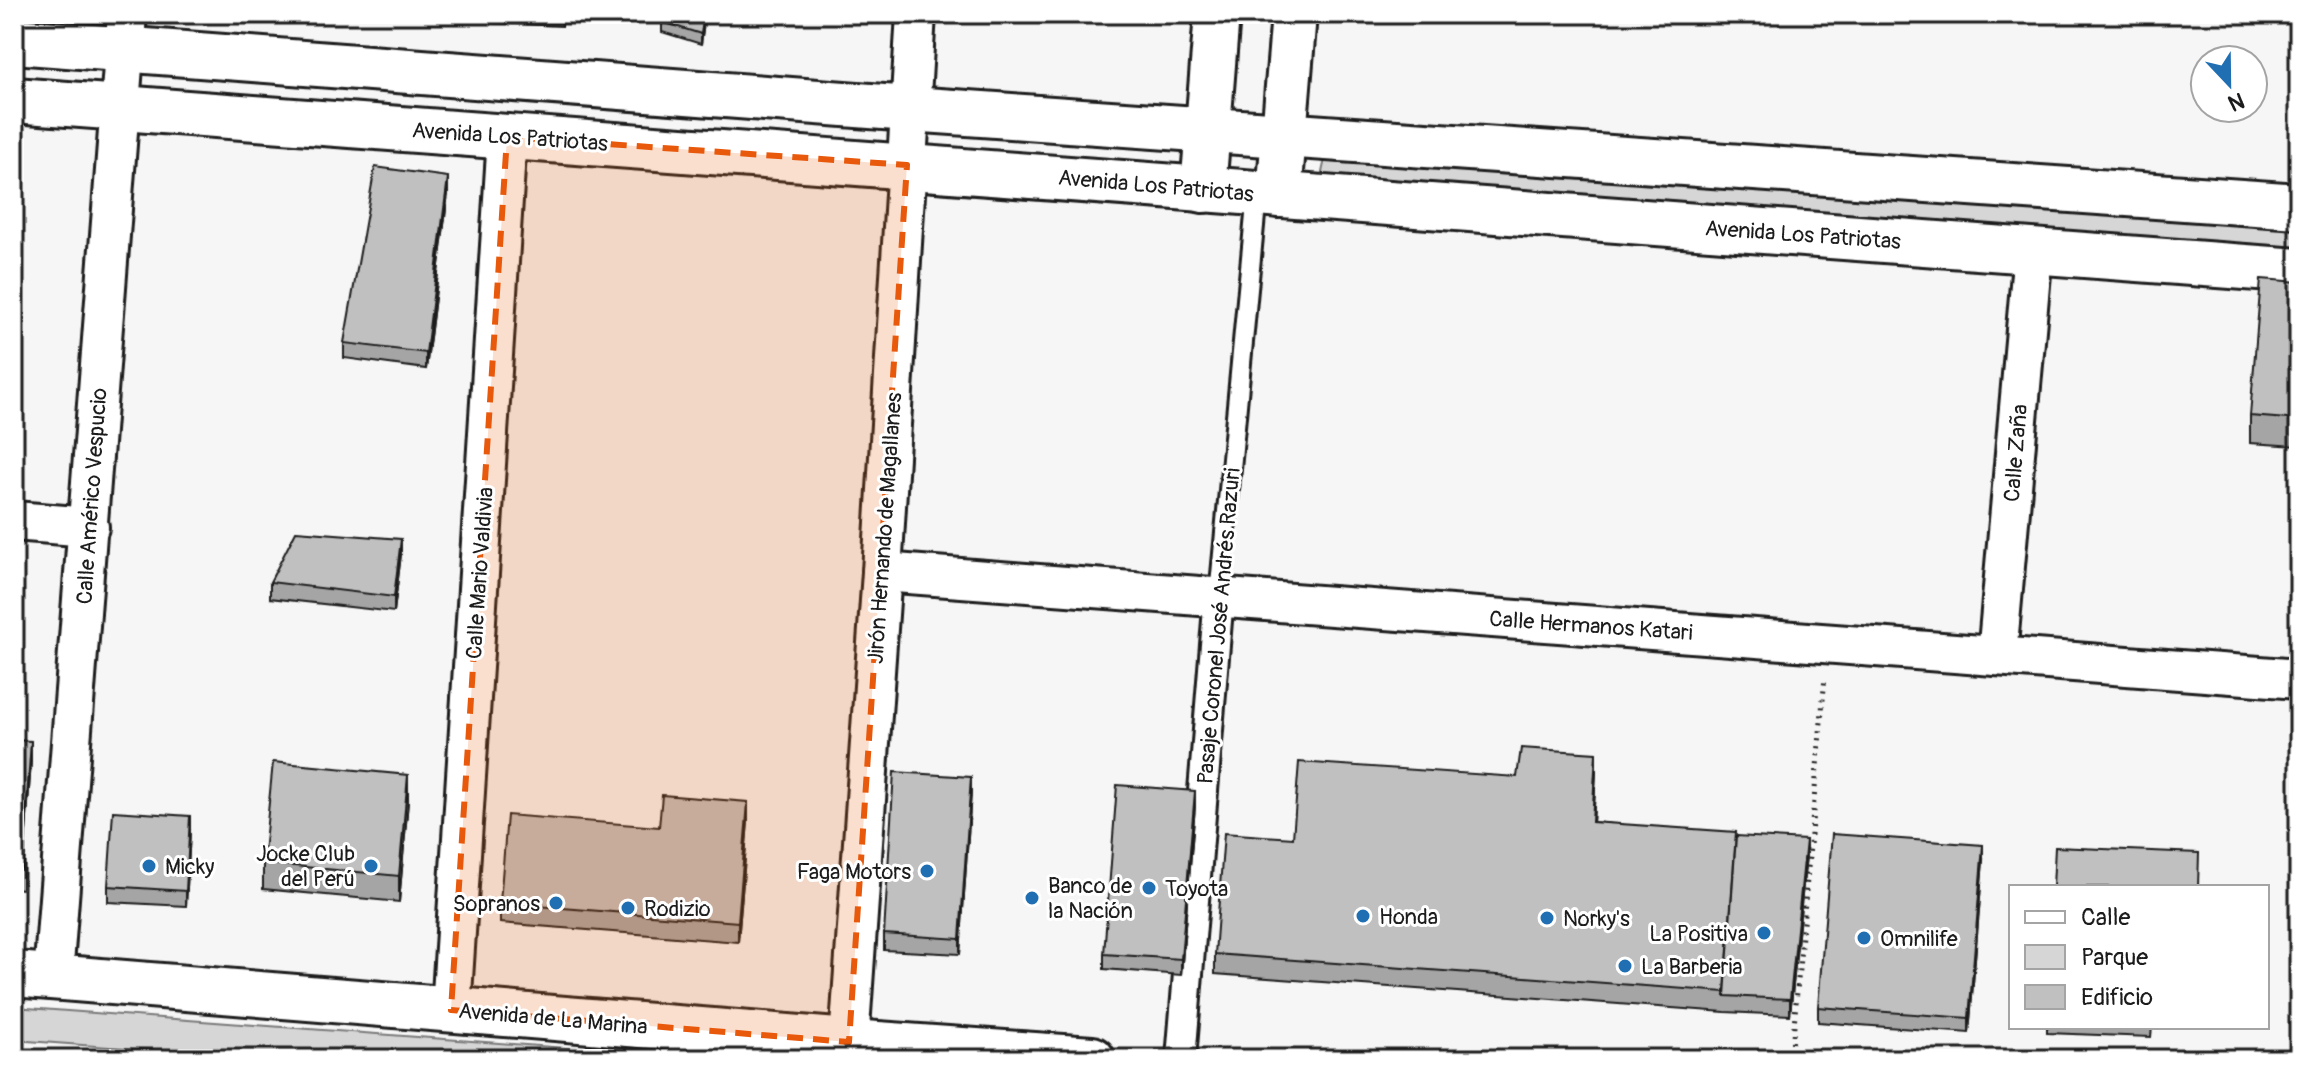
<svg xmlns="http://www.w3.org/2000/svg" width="2313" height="1073" font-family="Pangolin,sans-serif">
	<rect width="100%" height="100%" fill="#f6f6f6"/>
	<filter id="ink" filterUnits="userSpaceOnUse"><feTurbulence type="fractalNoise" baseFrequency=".0125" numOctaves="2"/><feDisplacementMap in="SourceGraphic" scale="16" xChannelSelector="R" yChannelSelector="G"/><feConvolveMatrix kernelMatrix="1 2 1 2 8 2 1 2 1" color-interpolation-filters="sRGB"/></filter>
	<g filter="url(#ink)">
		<g fill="#d6d6d6" stroke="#797979" stroke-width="2">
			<polygon points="1326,155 2299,225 2299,261 1320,181"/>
			<polygon points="14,1007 714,1059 274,1059 14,1040"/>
		</g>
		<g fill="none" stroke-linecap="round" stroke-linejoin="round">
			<defs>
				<polyline id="service" points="1219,596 1257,194"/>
				<polyline id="pedestrian" points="1181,1059 1219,596"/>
				<g id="minor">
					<polyline points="14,521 89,527"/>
					<polyline points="882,572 2299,679"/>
					<polyline points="1997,656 2033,251"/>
					<polyline points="53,977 127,14"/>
					<polyline points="451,1010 507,137"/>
					<polyline points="849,1042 882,572 916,14"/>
				</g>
				<g id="tertiary">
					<polyline points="1203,190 1217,14"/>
					<polyline points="1279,195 1294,14"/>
				</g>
				<g id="secondary">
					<polyline points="14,41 910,109 2299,206"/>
					<polyline points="14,100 2299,271"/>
				</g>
				<polyline id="primary" points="14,974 849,1042 1092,1059"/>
			</defs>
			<use href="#service" stroke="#1c1c1c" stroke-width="24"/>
			<use href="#pedestrian" stroke="#1c1c1c" stroke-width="34"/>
			<use href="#minor" stroke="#1c1c1c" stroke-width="44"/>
			<use href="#tertiary" stroke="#1c1c1c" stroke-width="50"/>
			<use href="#secondary" stroke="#1c1c1c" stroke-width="50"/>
			<use href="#primary" stroke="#1c1c1c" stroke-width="50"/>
			<polyline stroke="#1c1c1c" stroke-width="5" stroke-dasharray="2 6" stroke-linecap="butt" points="1791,1059 1825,677"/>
			<use href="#service" stroke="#fff" stroke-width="18"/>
			<use href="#pedestrian" stroke="#fff" stroke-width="28"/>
			<use href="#minor" stroke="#fff" stroke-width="38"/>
			<use href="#tertiary" stroke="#fff" stroke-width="44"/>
			<use href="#secondary" stroke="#fff" stroke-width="44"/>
			<use href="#primary" stroke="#fff" stroke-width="44"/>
		</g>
		<g fill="#a5a5a5" stroke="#1c1c1c" stroke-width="2">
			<polygon points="495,14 562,14 562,26 495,23"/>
			<polygon points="705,14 701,44 662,32 662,22"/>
			<polygon points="448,193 426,369 344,358 344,343"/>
			<polygon points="2299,282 2299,446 2250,443 2250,416"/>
			<polygon points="401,554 394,612 270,598 270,582"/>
			<polygon points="14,740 31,761 22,889 14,888"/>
			<polygon points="1596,772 1593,822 1736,836 1806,855 1790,1015 1725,1012 1215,974 1215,954 1293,838 1517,777"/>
			<polygon points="971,792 960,954 884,950 884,934"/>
			<polygon points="408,801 399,902 263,889 263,863"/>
			<polygon points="1195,806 1181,975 1104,969 1104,954"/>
			<polygon points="748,821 738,942 500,923 500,903 659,827"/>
			<polygon points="190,831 186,906 108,902 108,886"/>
			<polygon points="1983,860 1969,1033 1818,1022 1818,1007"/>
			<polygon points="2047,1027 2152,1027 2151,1037 2047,1033"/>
		</g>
		<g fill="#868686" stroke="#1c1c1c" stroke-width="2">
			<polygon points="704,14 705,14 701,44 701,34"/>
			<polygon points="448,177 448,193 426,369 426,353"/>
			<polygon points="401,539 401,554 394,612 394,597"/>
			<polygon points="31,741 31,761 22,889 22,869"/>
			<polygon points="1596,753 1596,772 1592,842 1592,822"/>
			<polygon points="408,775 408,801 399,902 399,876"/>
			<polygon points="971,777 971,792 960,954 960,939"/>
			<polygon points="1195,791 1195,806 1181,975 1181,959"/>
			<polygon points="748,802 748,821 738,942 738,922"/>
			<polygon points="190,816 190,831 186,906 186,891"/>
			<polygon points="1806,840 1806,855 1790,1015 1790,999"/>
			<polygon points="1983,845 1983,860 1969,1033 1969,1018"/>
		</g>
		<g fill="#c0c0c0" stroke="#1c1c1c" stroke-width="2">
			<polygon points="663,14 704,14 701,34 662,22"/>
			<polygon points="375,167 448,177 426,353 344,343"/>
			<polygon points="2261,279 2299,282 2299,420 2250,416"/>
			<polygon points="296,531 401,539 394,597 270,582"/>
			<polygon points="14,740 31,741 22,869 14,868"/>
			<polygon points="1521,748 1596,753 1592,822 1736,832 1725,992 1215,954 1224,833 1293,838 1299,762 1517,777"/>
			<polygon points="273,762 408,775 399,876 263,863"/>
			<polygon points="894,772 971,777 960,939 884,934"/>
			<polygon points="1117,785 1195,791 1181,959 1104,954"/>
			<polygon points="662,795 748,802 738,922 500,903 507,815 659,827"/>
			<polygon points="113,811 190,816 186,891 108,886"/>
			<polygon points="1832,834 1983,845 1969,1018 1818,1007"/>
			<polygon points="1736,836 1806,840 1790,999 1725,996"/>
			<polygon points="2055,847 2199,853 2198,887 2053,887"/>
		</g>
	</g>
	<path fill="#e8590c" fill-opacity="0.2" stroke="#e8590c" stroke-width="6" stroke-dasharray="16 10" stroke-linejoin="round" d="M 507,137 L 907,165 L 849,1042 L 451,1010 Z"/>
	<g fill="#1f6fb2" stroke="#fff" stroke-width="3">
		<circle cx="149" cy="866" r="8"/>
		<circle cx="371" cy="866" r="8"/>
		<circle cx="927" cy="871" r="8"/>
		<circle cx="1149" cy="888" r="8"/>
		<circle cx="1032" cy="898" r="8"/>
		<circle cx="556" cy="903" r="8"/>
		<circle cx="628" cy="908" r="8"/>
		<circle cx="1363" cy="916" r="8"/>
		<circle cx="1547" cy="918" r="8"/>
		<circle cx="1764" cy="933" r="8"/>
		<circle cx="1864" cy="938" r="8"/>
		<circle cx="1625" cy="966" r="8"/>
	</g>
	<g text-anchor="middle" stroke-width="6" stroke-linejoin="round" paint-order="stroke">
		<g font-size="22" fill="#1c1c1c" stroke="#fff">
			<text transform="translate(510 136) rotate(4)" y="8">Avenida Los Patriotas</text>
			<text transform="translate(1156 185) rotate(5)" y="8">Avenida Los Patriotas</text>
			<text transform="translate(1803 234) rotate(4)" y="8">Avenida Los Patriotas</text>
			<text transform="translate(2015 453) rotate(-85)" y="8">Calle Zaña</text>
			<text transform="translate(91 496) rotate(-86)" y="8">Calle Américo Vespucio</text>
			<text transform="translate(884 528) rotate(-86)" y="8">Jirón Hernando de Magallanes</text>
			<text transform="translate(479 573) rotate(-86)" y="8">Calle Mario Valdivia</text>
			<text transform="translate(1591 625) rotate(4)" y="8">Calle Hermanos Katari</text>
			<text transform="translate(1218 626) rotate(-85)" y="8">Pasaje Coronel José Andrés Razuri</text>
			<text transform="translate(553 1018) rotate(5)" y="8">Avenida de La Marina</text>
		</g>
		<g font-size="22" fill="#1c1c1c" stroke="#fff" text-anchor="start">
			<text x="355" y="861" text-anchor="end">Jocke Club<tspan x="355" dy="25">del Perú</tspan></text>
			<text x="165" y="874">Micky</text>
			<text x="911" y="879" text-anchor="end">Faga Motors</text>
			<text x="1048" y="893">Banco de<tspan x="1048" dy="25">la Nación</tspan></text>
			<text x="1165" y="896">Toyota</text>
			<text x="540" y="911" text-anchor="end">Sopranos</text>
			<text x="644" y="916">Rodizio</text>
			<text x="1379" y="924">Honda</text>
			<text x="1563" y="926">Norky's</text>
			<text x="1748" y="941" text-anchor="end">La Positiva</text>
			<text x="1880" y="946">Omnilife</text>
			<text x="1641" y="974">La Barberia</text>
		</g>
	</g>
	<rect width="2313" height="1073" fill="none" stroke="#fff" stroke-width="48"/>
	<rect x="24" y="24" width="2265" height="1025" fill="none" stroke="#1c1c1c" stroke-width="3" filter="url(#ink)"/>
	<rect x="2009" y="885" width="260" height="144" fill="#ffffff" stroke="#a4a4a4" stroke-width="2"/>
	<rect x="2025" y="911" width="40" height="12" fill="#ffffff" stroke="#a4a4a4" stroke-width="2"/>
	<text x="2081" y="925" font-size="24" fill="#1c1c1c">Calle</text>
	<rect x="2025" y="945" width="40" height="24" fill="#d6d6d6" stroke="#a4a4a4" stroke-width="2"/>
	<text x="2081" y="965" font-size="24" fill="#1c1c1c">Parque</text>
	<rect x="2025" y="985" width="40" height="24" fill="#c0c0c0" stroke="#a4a4a4" stroke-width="2"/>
	<text x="2081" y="1005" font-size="24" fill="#1c1c1c">Edificio</text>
	<g transform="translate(2229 84) rotate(158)"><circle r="38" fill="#ffffff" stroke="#a4a4a4" stroke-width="2"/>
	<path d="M0-6L14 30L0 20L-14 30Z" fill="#1f6fb2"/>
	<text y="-12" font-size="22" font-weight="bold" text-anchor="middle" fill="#1c1c1c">N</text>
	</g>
</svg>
